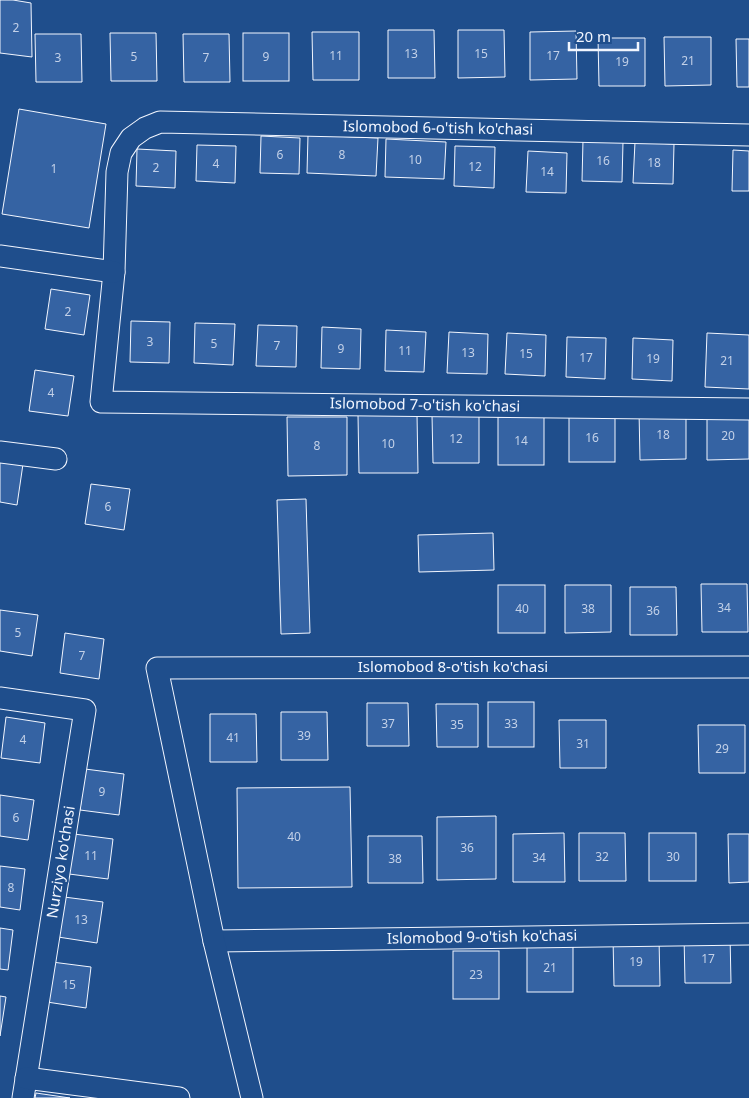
<svg xmlns="http://www.w3.org/2000/svg" width="749" height="1098" font-family="'Noto Sans',sans-serif">
	<rect width="100%" height="100%" fill="#1f4e8c"/>
	<g fill="#3563a3" stroke="#f2f6ff">
		<polygon points="0,0 13,0 31,3 32,57 0,53"/>
		<polygon points="388,30 434,30 435,78 388,78"/>
		<polygon points="458,30 504,30 505,77 458,78"/>
		<polygon points="576,31 577,79 530,80 530,32"/>
		<polygon points="312,32 359,32 359,80 313,80"/>
		<polygon points="110,33 156,33 157,81 111,81"/>
		<rect x="243" y="33" width="46" height="48"/>
		<polygon points="35,34 81,34 82,82 36,82"/>
		<polygon points="183,34 229,34 230,82 184,82"/>
		<polygon points="664,37 711,37 711,85 665,86"/>
		<polygon points="598,38 645,38 645,86 599,86"/>
		<polygon points="736,39 749,39 749,87 737,87"/>
		<polygon points="19,109 106,124 89,228 2,214"/>
		<polygon points="308,135 378,138 376,176 307,173"/>
		<polygon points="261,136 300,138 299,174 260,173"/>
		<polygon points="386,139 446,142 444,179 385,177"/>
		<polygon points="583,140 623,142 622,182 582,181"/>
		<polygon points="635,142 674,144 673,184 633,183"/>
		<polygon points="197,145 236,146 235,183 196,181"/>
		<polygon points="455,146 495,147 494,188 454,186"/>
		<polygon points="137,149 176,151 175,188 136,186"/>
		<polygon points="733,150 749,151 749,191 732,191"/>
		<polygon points="528,151 567,153 566,193 526,192"/>
		<polygon points="51,289 90,295 84,335 45,329"/>
		<polygon points="131,321 170,322 169,363 130,362"/>
		<polygon points="195,323 235,324 233,365 194,363"/>
		<polygon points="258,325 297,326 296,367 256,366"/>
		<polygon points="322,327 361,329 360,369 321,368"/>
		<polygon points="386,330 426,332 424,372 385,371"/>
		<polygon points="449,332 488,334 487,374 447,373"/>
		<polygon points="507,333 546,335 545,376 505,374"/>
		<polygon points="707,333 749,335 749,389 705,387"/>
		<polygon points="567,337 606,338 605,379 566,377"/>
		<polygon points="633,338 673,340 672,381 632,379"/>
		<polygon points="35,370 74,376 68,416 29,411"/>
		<polygon points="639,411 686,411 686,459 640,460"/>
		<polygon points="749,411 749,459 707,460 707,412"/>
		<polygon points="417,414 418,473 359,473 358,415"/>
		<rect x="569" y="414" width="46" height="48"/>
		<polygon points="432,415 479,415 479,463 433,463"/>
		<polygon points="287,417 347,417 347,475 288,476"/>
		<rect x="498" y="417" width="46" height="48"/>
		<polygon points="0,461 23,464 17,505 0,502"/>
		<polygon points="91,484 130,489 124,530 85,524"/>
		<polygon points="306,499 310,633 281,634 277,500"/>
		<polygon points="493,533 494,570 419,572 418,535"/>
		<polygon points="701,584 747,584 748,632 702,632"/>
		<rect x="498" y="585" width="47" height="48"/>
		<polygon points="565,585 611,585 611,632 565,633"/>
		<polygon points="630,587 676,587 677,635 630,635"/>
		<polygon points="0,610 38,615 32,656 0,651"/>
		<polygon points="65,633 104,639 99,679 60,673"/>
		<rect x="488" y="702" width="46" height="45"/>
		<polygon points="367,703 408,703 409,746 367,746"/>
		<polygon points="436,704 478,704 478,747 437,747"/>
		<polygon points="281,712 327,712 328,760 281,760"/>
		<polygon points="210,714 256,714 257,762 210,762"/>
		<polygon points="6,717 45,723 40,763 1,758"/>
		<polygon points="559,720 606,720 606,768 560,768"/>
		<polygon points="698,725 745,725 745,773 699,773"/>
		<polygon points="85,769 124,774 119,815 80,810"/>
		<polygon points="350,787 352,887 238,888 237,788"/>
		<polygon points="0,795 34,800 28,840 0,836"/>
		<polygon points="496,816 496,879 437,880 437,817"/>
		<polygon points="564,833 565,882 513,882 513,834"/>
		<polygon points="579,833 625,833 626,881 579,881"/>
		<rect x="649" y="833" width="47" height="48"/>
		<polygon points="74,834 113,839 108,879 69,874"/>
		<polygon points="728,834 749,834 749,882 729,883"/>
		<polygon points="368,836 422,836 423,883 368,883"/>
		<polygon points="0,866 25,869 20,910 0,907"/>
		<polygon points="64,897 103,902 97,943 58,937"/>
		<polygon points="0,928 13,930 8,970 0,969"/>
		<polygon points="684,935 730,935 731,983 685,983"/>
		<polygon points="613,938 659,938 660,986 614,986"/>
		<rect x="527" y="944" width="46" height="48"/>
		<rect x="453" y="951" width="46" height="48"/>
		<polygon points="52,962 91,967 86,1008 47,1002"/>
		<polygon points="0,996 6,997 0,1036"/>
		<polygon points="36,1093 70,1098 35,1098"/>
	</g>
	<g fill="none" stroke-linecap="round" stroke-linejoin="round">
		<defs>
			<g id="minor">
				<polyline points="749,135 160,122 145,128 131,138 121,153 117,172 114,272 101,402 749,409"/>
				<polyline points="0,256 114,272"/>
				<polyline points="0,452 56,459"/>
				<polyline points="0,698 85,710 23,1098"/>
				<polyline points="214,941 749,934"/>
				<polyline points="26,1078 179,1098"/>
				<polyline points="252,1098 214,941 157,668 749,667"/>
			</g>
		</defs>
		<use href="#minor" stroke="#f2f6ff" stroke-width="23"/>
		<use href="#minor" stroke="#1f4e8c" stroke-width="21"/>
	</g>
	<g text-anchor="middle" stroke-width="4" stroke-linejoin="round" paint-order="stroke">
		<g font-size="12" fill="#c3d1e8">
			<text x="16" y="32">2</text>
			<text x="411" y="58">13</text>
			<text x="481" y="58">15</text>
			<text x="336" y="60">11</text>
			<text x="553" y="60">17</text>
			<text x="134" y="61">5</text>
			<text x="266" y="61">9</text>
			<text x="58" y="62">3</text>
			<text x="206" y="62">7</text>
			<text x="688" y="65">21</text>
			<text x="622" y="66">19</text>
			<text x="280" y="159">6</text>
			<text x="342" y="159">8</text>
			<text x="415" y="164">10</text>
			<text x="603" y="165">16</text>
			<text x="654" y="167">18</text>
			<text x="216" y="168">4</text>
			<text x="475" y="171">12</text>
			<text x="156" y="172">2</text>
			<text x="54" y="173">1</text>
			<text x="547" y="176">14</text>
			<text x="68" y="316">2</text>
			<text x="150" y="346">3</text>
			<text x="214" y="348">5</text>
			<text x="277" y="350">7</text>
			<text x="341" y="353">9</text>
			<text x="405" y="355">11</text>
			<text x="468" y="357">13</text>
			<text x="526" y="358">15</text>
			<text x="586" y="362">17</text>
			<text x="653" y="363">19</text>
			<text x="727" y="365">21</text>
			<text x="51" y="397">4</text>
			<text x="663" y="439">18</text>
			<text x="728" y="440">20</text>
			<text x="592" y="442">16</text>
			<text x="456" y="443">12</text>
			<text x="521" y="445">14</text>
			<text x="388" y="448">10</text>
			<text x="317" y="450">8</text>
			<text x="108" y="511">6</text>
			<text x="724" y="612">34</text>
			<text x="522" y="613">40</text>
			<text x="588" y="613">38</text>
			<text x="653" y="615">36</text>
			<text x="18" y="637">5</text>
			<text x="82" y="660">7</text>
			<text x="388" y="728">37</text>
			<text x="511" y="728">33</text>
			<text x="457" y="729">35</text>
			<text x="304" y="740">39</text>
			<text x="233" y="742">41</text>
			<text x="23" y="744">4</text>
			<text x="583" y="748">31</text>
			<text x="722" y="753">29</text>
			<text x="102" y="796">9</text>
			<text x="16" y="822">6</text>
			<text x="294" y="841">40</text>
			<text x="467" y="852">36</text>
			<text x="91" y="860">11</text>
			<text x="602" y="861">32</text>
			<text x="673" y="861">30</text>
			<text x="539" y="862">34</text>
			<text x="395" y="863">38</text>
			<text x="11" y="892">8</text>
			<text x="81" y="924">13</text>
			<text x="708" y="963">17</text>
			<text x="636" y="966">19</text>
			<text x="550" y="972">21</text>
			<text x="476" y="979">23</text>
			<text x="69" y="989">15</text>
		</g>
		<g font-size="15" fill="#f2f6ff" stroke="#1f4e8c">
			<text transform="translate(438 128) rotate(1)" y="5">Islomobod 6-o'tish ko'chasi</text>
			<text transform="translate(425 405) rotate(1)" y="5">Islomobod 7-o'tish ko'chasi</text>
			<text x="453" y="672">Islomobod 8-o'tish ko'chasi</text>
			<text transform="translate(61 862) rotate(-81)" y="5">Nurziyo ko'chasi</text>
			<text transform="translate(482 937) rotate(-1)" y="5">Islomobod 9-o'tish ko'chasi</text>
		</g>
	</g>
	<path d="M569 42v8h69v-8" fill="none" stroke="#f2f6ff" stroke-width="2.5"/>
	<text x="576" y="42" font-size="15" fill="#f2f6ff" stroke="#1f4e8c" stroke-width="4" paint-order="stroke">20 m</text>
</svg>
